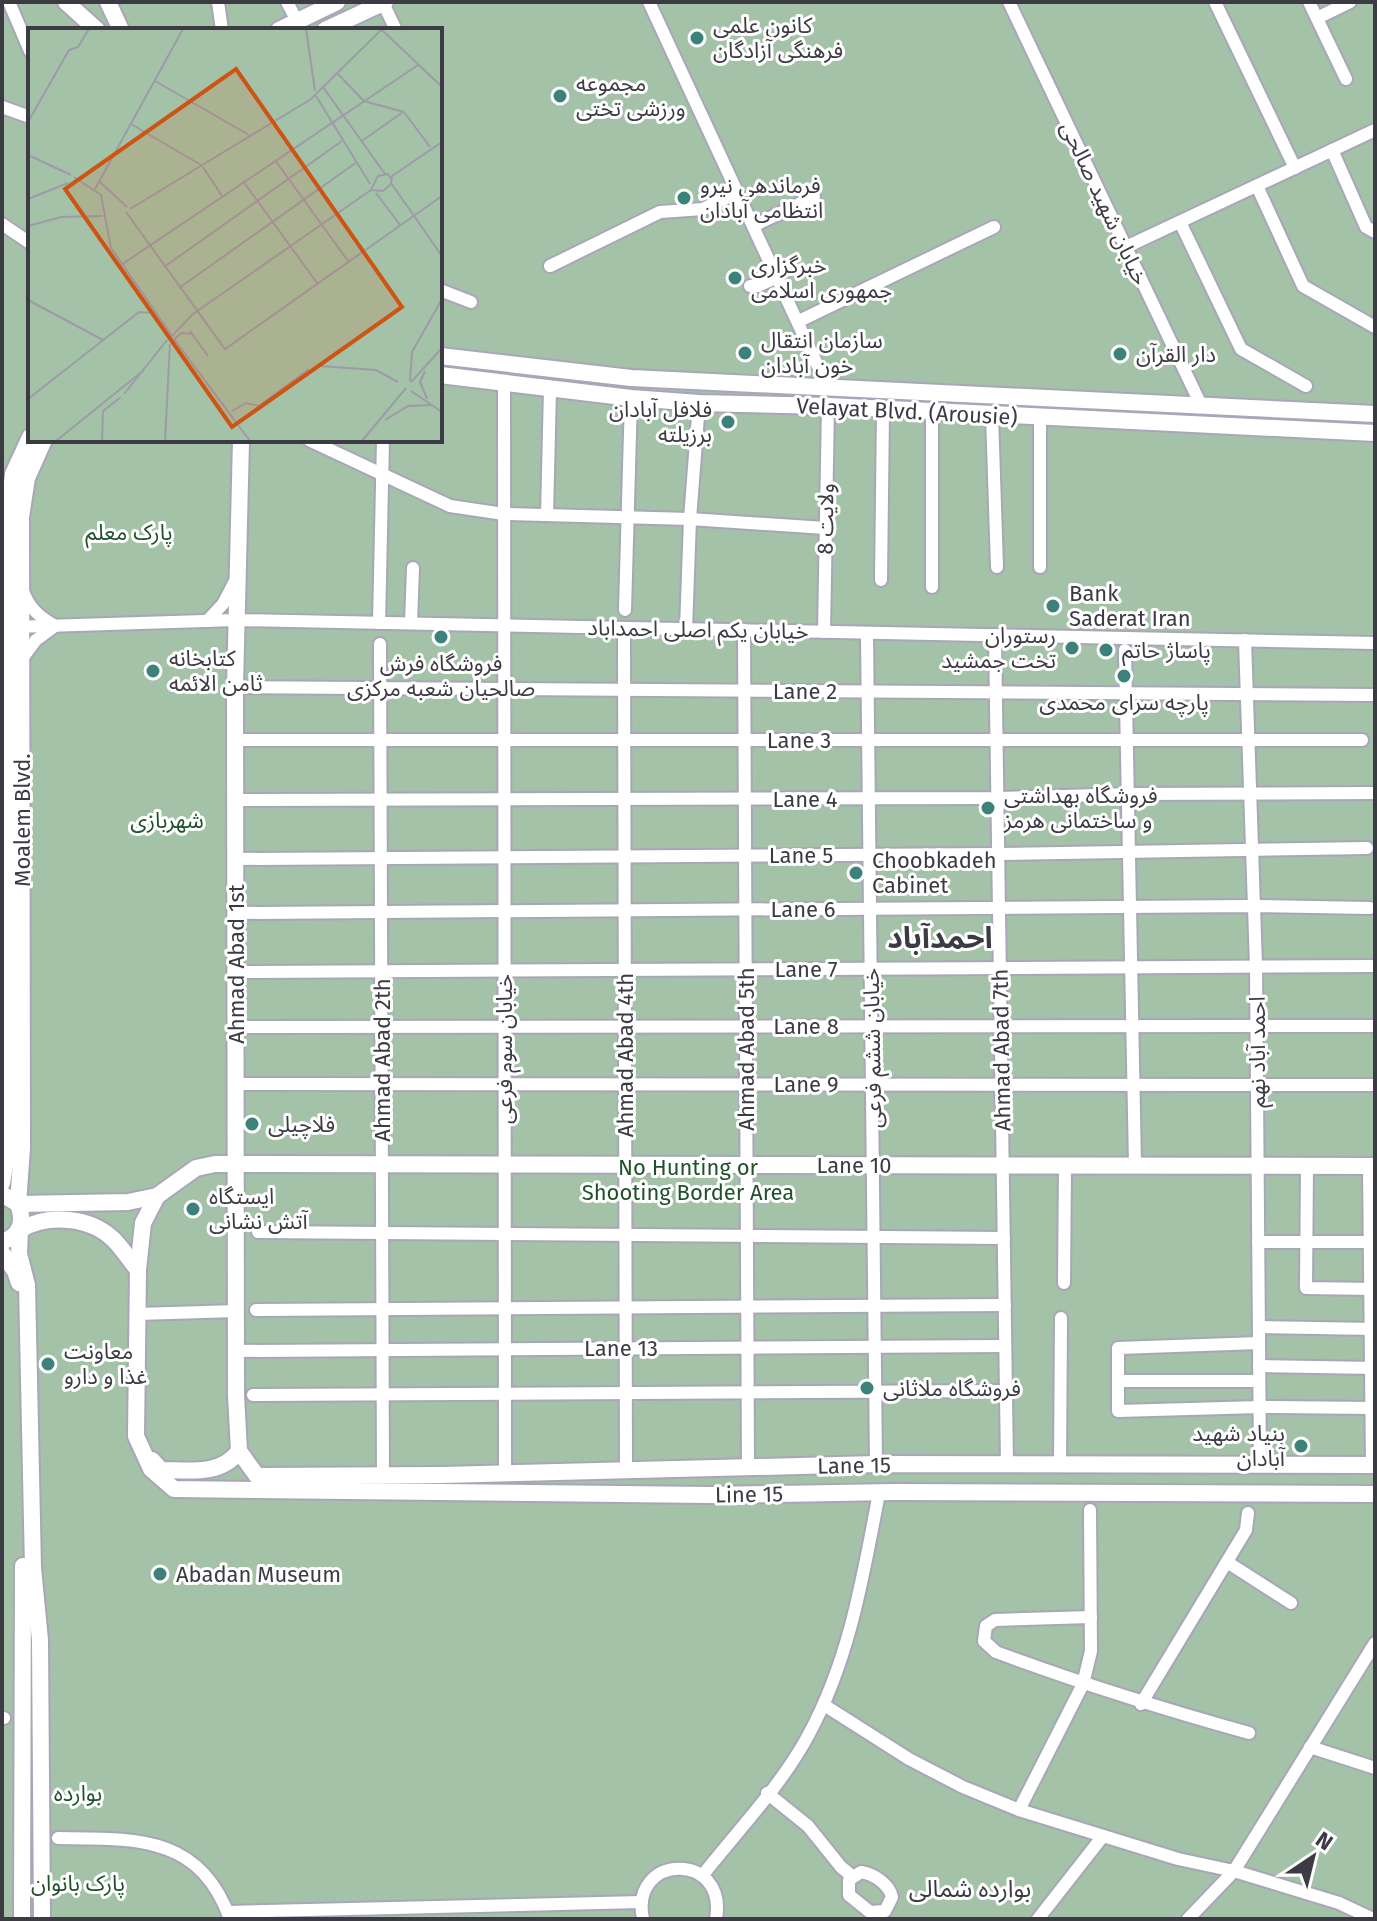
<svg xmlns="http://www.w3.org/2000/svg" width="1377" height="1921" font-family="'Fira Sans','Noto Sans Arabic',sans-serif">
	<rect width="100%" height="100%" fill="#dfdcee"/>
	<path fill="#a4c2a7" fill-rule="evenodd" d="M 2,2 L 1375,2 L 1375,1919 L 2,1919 ZM 30,30 L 440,30 L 440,440 L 30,440 Z"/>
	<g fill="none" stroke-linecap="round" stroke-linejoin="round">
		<defs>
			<g id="minor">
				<polyline points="9,2 30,51"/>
				<polyline points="218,2 222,30"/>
				<polyline points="287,2 297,21"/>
				<polyline points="649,2 828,388"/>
				<polyline points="1009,2 1201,405"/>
				<polyline points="1215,2 1295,168"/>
				<polyline points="1309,2 1346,79"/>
				<polyline points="383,3 396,30"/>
				<polyline points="1317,18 1350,2"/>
				<polyline points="2,107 30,117"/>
				<polyline points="1332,150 1366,227 1375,232"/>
				<polyline points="1257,186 1303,286 1375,327"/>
				<polyline points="1180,222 1241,349 1306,386"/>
				<polyline points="2,224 30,243"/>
				<polyline points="753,226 814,197"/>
				<polyline points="1126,247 1375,130"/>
				<polyline points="550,266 660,212 703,209 738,192"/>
				<polyline points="750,286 758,286 777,277"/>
				<polyline points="440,290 471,302"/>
				<polyline points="799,321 994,227"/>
				<polyline points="504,383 505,1472"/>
				<polyline points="992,415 997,567"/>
				<polyline points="309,440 450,506 504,514 690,519 825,528"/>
				<polyline points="547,515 550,389"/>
				<polyline points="1040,567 1040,417"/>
				<polyline points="881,580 883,410"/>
				<polyline points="932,587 932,412"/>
				<path d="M 23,591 C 29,607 38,616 52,624"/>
				<polyline points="625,610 631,398"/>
				<polyline points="207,621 223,604 235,581"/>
				<polyline points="379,623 383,440"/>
				<polyline points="411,623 413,568"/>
				<polyline points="13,627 236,620 1375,643"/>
				<polyline points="686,629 690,519 699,403"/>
				<polyline points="744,630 748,1468"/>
				<polyline points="824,632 828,406"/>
				<polyline points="867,633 876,1464"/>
				<polyline points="995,635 1007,1464"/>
				<polyline points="624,639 626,1471"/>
				<polyline points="1245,640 1256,966 1260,1465"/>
				<polyline points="380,644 383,1475"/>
				<polyline points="1125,650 1135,1165"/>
				<polyline points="21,660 36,640 55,626"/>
				<polyline points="235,687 1374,695"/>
				<polyline points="235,740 1362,740"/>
				<polyline points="236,800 998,798 1128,794 1375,793"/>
				<polyline points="236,859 999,854 1367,848"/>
				<polyline points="236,913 1255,906 1370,908"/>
				<polyline points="236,972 1375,966"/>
				<polyline points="236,1027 1375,1026"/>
				<polyline points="236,1084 1375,1085"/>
				<polyline points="1307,1166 1306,1288 1375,1289"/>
				<polyline points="1369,1166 1372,1465"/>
				<polyline points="258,1232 1004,1238"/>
				<polyline points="1258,1242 1375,1242"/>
				<polyline points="1064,1283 1065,1165"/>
				<polyline points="256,1310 1005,1305"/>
				<polyline points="137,1314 237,1311"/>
				<polyline points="1259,1327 1375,1329"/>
				<polyline points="1259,1343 1118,1348 1118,1411 1260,1407 1375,1408"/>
				<polyline points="236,1351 1005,1346"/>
				<polyline points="1259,1366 1375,1368"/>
				<polyline points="1118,1381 1259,1381"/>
				<polyline points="253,1395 1006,1391"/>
				<polyline points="1060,1464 1061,1318"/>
				<polyline points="1227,1562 1291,1603"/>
				<path d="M 1091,1617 L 995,1620 L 986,1626 L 984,1641 L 996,1652 C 1079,1683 1163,1709 1249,1733"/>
				<polyline points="1141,1704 1246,1530 1248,1513"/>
				<polyline points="824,1705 909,1759 963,1787 1019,1810 1178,1859 1234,1871 1339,1903 1373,1919"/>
				<polyline points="2,1718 4,1718"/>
				<polyline points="1310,1747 1375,1768"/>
				<polyline points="767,1793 808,1826 841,1867 852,1876"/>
				<polyline points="1019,1810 1083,1684 1091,1651 1090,1510"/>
				<path d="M 58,1838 C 134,1839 200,1834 230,1919"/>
				<path d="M 861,1872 C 874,1874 889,1884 892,1897 L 885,1911 L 870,1912 L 849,1895 L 849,1880 Z"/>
				<path d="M 702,1876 C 738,1830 782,1785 809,1734 C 850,1658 863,1576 879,1493"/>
				<polyline points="228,1912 641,1902"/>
				<path d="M 643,1919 C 629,1853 728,1851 716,1919"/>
				<polyline points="1038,1919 1103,1836"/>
				<polyline points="1188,1919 1234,1871 1375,1643"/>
			</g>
			<g id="major">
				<polyline points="66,2 97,30"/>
				<polyline points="108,2 121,30"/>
				<polyline points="279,30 337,2"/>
				<polyline points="325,30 385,2"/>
				<polyline points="440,356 631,378 1375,414"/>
				<polyline points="440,375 631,398 699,403 828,406 1375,433"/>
				<polyline points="44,440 27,478 21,517 22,1148 18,1204 128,1202 157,1196 196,1168 215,1164 1375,1166"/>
				<polyline points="241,440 235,687 236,1395 239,1451 257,1476 442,1475 876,1464 1375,1465"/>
				<polyline points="2,1183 8,1148 8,516 13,474 30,437"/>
				<path d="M 2,1194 L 18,1204 C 25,1222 20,1236 2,1242"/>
				<polyline points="157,1196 143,1223 138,1270 136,1436 151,1469 174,1489 710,1495 895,1492 1375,1494"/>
				<polyline points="2,1253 15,1271 19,1283"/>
				<path d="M 152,1460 L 161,1470 C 189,1470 221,1476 239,1451"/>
				<polyline points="22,1919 23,1566"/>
				<path d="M 42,1919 L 40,1640 L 33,1568 L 27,1285 L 19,1254 L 20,1230 C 48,1213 91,1217 114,1240 C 123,1249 130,1261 138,1270"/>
			</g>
		</defs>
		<use href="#minor" stroke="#a9a6b8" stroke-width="16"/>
		<use href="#major" stroke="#a9a6b8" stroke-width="20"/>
		<use href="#minor" stroke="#fff" stroke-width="12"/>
		<use href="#major" stroke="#fff" stroke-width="16"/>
	</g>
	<g fill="#3c827b" stroke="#fff" stroke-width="3">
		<circle cx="697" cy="38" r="8"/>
		<circle cx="560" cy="96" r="8"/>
		<circle cx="684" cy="198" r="8"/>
		<circle cx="735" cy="278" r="8"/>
		<circle cx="745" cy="353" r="8"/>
		<circle cx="1120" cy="354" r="8"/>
		<circle cx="728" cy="422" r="8"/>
		<circle cx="1053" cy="606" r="8"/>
		<circle cx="441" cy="637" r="8"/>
		<circle cx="1072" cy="648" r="8"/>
		<circle cx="1106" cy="650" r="8"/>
		<circle cx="153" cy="671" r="8"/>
		<circle cx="1124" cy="676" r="8"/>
		<circle cx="988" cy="808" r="8"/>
		<circle cx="856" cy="873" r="8"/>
		<circle cx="252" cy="1124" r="8"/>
		<circle cx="193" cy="1209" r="8"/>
		<circle cx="48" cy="1364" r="8"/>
		<circle cx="867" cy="1388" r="8"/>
		<circle cx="1301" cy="1446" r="8"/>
		<circle cx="160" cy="1574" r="8"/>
	</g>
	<g text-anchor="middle" stroke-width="6" stroke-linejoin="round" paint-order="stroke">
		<g font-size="22" fill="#3c3a42" stroke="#fff" text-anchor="start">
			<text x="713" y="33">کانون علمی<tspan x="713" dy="25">فرهنگی آزادگان</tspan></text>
			<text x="576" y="91">مجموعه<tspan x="576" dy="25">ورزشی تختی</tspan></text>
			<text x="700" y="193">فرماندهی نیرو<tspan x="700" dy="25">انتظامی آبادان</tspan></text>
			<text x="751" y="273">خبرگزاری<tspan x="751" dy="25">جمهوری اسلامی</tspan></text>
			<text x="761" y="348">سازمان انتقال<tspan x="761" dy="25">خون آبادان</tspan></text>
			<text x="1136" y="362">دار القرآن</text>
			<text x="712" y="417" text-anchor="end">فلافل آبادان<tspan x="712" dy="25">برزیلته</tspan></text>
			<text x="1069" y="601">Bank<tspan x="1069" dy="25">Saderat Iran</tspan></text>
			<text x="1056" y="643" text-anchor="end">رستوران<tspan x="1056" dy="25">تخت جمشید</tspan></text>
			<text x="1122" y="658">پاساژ حاتم</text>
			<text x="169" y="666">کتابخانه<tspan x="169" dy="25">ثامن الائمه</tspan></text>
			<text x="441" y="671" text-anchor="middle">فروشگاه فرش<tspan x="441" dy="25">صالحیان شعبه مرکزی</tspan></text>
			<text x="1124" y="710" text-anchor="middle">پارچه سرای محمدی</text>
			<text x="1004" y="803">فروشگاه بهداشتی<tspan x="1004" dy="25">و ساختمانی هرمز</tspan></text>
			<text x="872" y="868">Choobkadeh<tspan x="872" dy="25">Cabinet</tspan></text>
			<text x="268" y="1132">فلاچیلی</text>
			<text x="209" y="1204">ایستگاه<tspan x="209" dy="25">آتش نشانی</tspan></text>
			<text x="64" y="1359">معاونت<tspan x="64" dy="25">غذا و دارو</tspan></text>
			<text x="883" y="1396">فروشگاه ملاثانی</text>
			<text x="1285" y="1441" text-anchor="end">بنیاد شهید<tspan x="1285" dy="25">آبادان</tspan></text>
			<text x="176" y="1582">Abadan Museum</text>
		</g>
		<g font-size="22" fill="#3c3a42" stroke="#fff">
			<text transform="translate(1105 203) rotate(65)" y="8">خیابان شهید صالحی</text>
			<text transform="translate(907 411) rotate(3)" y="8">Velayat Blvd. (Arousie)</text>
			<text transform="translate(825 519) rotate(-89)" y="8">ولایت 8</text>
			<text transform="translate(698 629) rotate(1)" y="8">خیابان یکم اصلی احمداباد</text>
			<text x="805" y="699">Lane 2</text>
			<text x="799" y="748">Lane 3</text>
			<text x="805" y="807">Lane 4</text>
			<text transform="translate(22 820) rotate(-90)" y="8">Moalem Blvd.</text>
			<text x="801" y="863">Lane 5</text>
			<text x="803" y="917">Lane 6</text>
			<text transform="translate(236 964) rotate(-90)" y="8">Ahmad Abad 1st</text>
			<text x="806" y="977">Lane 7</text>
			<text x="806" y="1034">Lane 8</text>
			<text transform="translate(872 1048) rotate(-91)" y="8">خیابان ششم فرعی</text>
			<text transform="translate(504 1049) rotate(-90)" y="8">خیابان سوم فرعی</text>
			<text transform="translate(746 1049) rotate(-90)" y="8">Ahmad Abad 5th</text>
			<text transform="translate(1001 1050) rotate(-91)" y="8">Ahmad Abad 7th</text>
			<text transform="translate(1257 1052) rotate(-90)" y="8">احمد آباد نهم</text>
			<text transform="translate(625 1055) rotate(-90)" y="8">Ahmad Abad 4th</text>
			<text transform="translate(382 1060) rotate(-90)" y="8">Ahmad Abad 2th</text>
			<text x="806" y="1092">Lane 9</text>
			<text x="854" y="1173">Lane 10</text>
			<text x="621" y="1356">Lane 13</text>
			<text transform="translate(854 1465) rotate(-1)" y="8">Lane 15</text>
			<text transform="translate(749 1494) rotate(-1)" y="8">Line 15</text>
		</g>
		<g font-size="22" fill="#20512b" stroke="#fff">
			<text x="129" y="540">پارک معلم</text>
			<text x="167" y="828">شهربازی</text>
			<text x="688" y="1175">No Hunting or<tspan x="688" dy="25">Shooting Border Area</tspan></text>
			<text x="78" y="1801">بوارده</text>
			<text x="78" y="1891">پارک بانوان</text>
		</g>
		<g font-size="24" fill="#3c3a42" stroke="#fff">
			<text x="970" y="1897">بوارده شمالی</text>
		</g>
		<g font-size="30" font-weight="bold" fill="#3c3a42" stroke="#fff">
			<text x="940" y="948">احمدآباد</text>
		</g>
	</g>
	<g transform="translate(28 28)">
		<rect width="414" height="414" fill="#dfdcee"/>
		<path d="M 0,1 L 414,1 L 414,413 L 0,413 Z" fill="#a4c2a7"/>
		<path fill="none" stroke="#9e9ba9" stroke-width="2" d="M 278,1 L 287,63M 353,1 L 414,59M 309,45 L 336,73 L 376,84M 127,53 L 221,107M 295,59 L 357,146M 288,68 L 342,156M 376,84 L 402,119M 0,94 L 41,22 L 50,19 L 61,1M 103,96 L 173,137M 334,113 L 375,84M 0,127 L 43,147M 247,132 L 320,233M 175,139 L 194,168M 46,149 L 73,167 L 83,220 L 144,308 L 165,286 L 343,162M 364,152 L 360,146 L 350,148 L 343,162 L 355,163 L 362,157 L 363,155 L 364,148 L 414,114M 71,153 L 99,179M 215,153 L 289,255M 363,155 L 414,228M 67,161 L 155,1M 348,165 L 372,197M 0,171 L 40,155M 102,181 L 283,71 L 354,1M 98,184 L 197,321 L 414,168M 0,198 L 33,189 L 75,188M 93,237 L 390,37M 136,239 L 314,113M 151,260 L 329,134M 0,272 L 75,312M 162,303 L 180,328M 164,306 L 154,305 L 146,311 L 222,413M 292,338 L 348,342 L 370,354M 397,343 L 392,354 L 399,371M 382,353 L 384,324 L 414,271M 383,354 L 414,320M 383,363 L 414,384M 96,366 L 139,312M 0,371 L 111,284 L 126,285M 204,383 L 218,375 L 231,378 L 281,341M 357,392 L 380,378 L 404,377M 28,413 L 116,342M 74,413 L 75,383 L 93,369M 137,413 L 142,316M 334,413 L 378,360"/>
		<path fill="#ce5414" fill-opacity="0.15" stroke="#ce5414" stroke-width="4" d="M 208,41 L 374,279 L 204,399 L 37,161 Z"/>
		<rect width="414" height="414" fill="none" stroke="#3c3a42" stroke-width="4"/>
	</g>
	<rect width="1377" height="1921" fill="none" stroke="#3c3a42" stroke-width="8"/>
	<g transform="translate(1313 1857) rotate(35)" stroke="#ffffff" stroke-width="6" paint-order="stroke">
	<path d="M0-6L14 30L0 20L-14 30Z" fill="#3c3a42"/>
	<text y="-12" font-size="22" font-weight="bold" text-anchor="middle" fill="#3c3a42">N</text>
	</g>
</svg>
